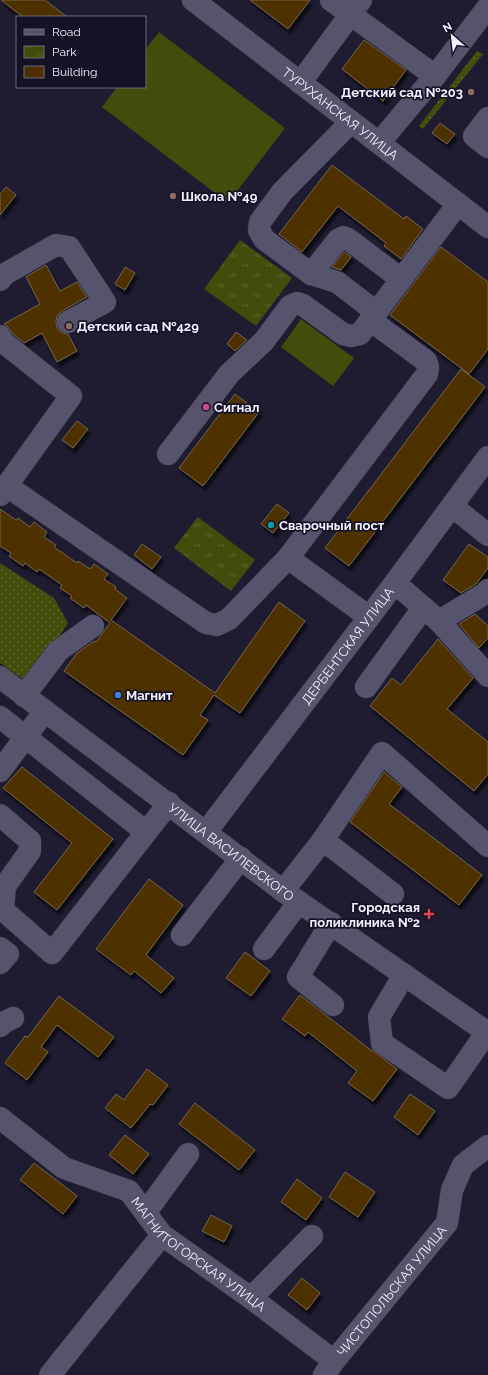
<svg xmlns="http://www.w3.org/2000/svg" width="488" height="1375" font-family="Raleway,sans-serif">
	<defs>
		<pattern id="grass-dots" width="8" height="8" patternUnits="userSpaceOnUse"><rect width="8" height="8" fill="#404d0b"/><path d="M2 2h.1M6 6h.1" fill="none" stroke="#5c6730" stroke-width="1.8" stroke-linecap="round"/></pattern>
		<pattern id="park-tufts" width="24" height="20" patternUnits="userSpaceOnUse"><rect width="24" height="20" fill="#404d0b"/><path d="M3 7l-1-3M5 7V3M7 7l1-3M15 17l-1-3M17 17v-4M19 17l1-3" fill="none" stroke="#5c6730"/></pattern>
		<filter id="shadow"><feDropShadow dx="2.5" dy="4.5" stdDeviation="1" flood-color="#0009"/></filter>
	</defs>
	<rect width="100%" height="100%" fill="#1f1b30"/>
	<g fill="url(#grass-dots)">
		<polygon points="477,51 483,54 423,129 419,126"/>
		<polygon points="0,563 54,598 68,623 29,683 0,663"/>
	</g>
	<g fill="url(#park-tufts)">
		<polygon points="240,240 292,278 256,326 204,289"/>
		<polygon points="198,517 255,560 231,591 174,548"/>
	</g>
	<g fill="#404d0b">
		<polygon points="159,32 285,128 228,203 102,107 117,87 145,87 145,50"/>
		<polygon points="301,319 354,358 333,386 281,347"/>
	</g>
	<g fill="#4d3103" stroke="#75644d" filter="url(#shadow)">
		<polygon points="1,0 45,0 67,17 23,17"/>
		<polygon points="250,0 310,0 288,29"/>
		<polygon points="364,40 406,70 383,101 342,69"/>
		<polygon points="440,123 455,134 447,144 432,133"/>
		<polygon points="332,165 404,219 406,216 423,229 401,259 384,246 386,243 338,206 302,252 279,234"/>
		<polygon points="6,187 16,195 0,215 0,194"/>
		<polygon points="441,247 488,282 488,349 469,374 390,315"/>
		<polygon points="344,252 351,257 341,270 332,267"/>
		<polygon points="46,265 60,291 77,282 87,297 62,311 57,316 56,322 57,328 62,333 68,334 77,351 57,362 42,333 24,343 13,334 7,326 4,324 40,304 26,277"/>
		<polygon points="125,267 135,273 125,290 115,284"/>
		<polygon points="236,332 247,340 235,351 227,344"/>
		<polygon points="461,369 485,387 349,566 325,548"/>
		<polygon points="235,394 259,412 203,486 179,468"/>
		<polygon points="77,421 88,429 73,448 62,440"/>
		<polygon points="277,504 289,513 273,533 261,524"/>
		<polygon points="0,509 16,520 18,518 30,527 34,522 47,532 44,537 56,545 54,547 77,563 78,561 90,569 94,564 108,574 104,579 116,587 115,589 127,598 111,620 215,693 279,602 305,621 240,713 214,695 200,715 208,720 183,755 64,671 77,653 94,641 96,642 110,623 86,605 84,608 70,598 72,596 60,588 62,585 39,569 37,572 25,563 23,566 9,556 11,553 0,546"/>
		<polygon points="142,544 161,557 152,569 134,555"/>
		<polygon points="469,544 488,557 488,568 476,584 461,593 443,580"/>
		<polygon points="475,614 488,626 488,638 479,648 459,624"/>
		<polygon points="438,639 473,678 447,709 488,742 488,774 474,791 370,706 392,678 401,685"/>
		<polygon points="22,767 113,839 57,910 34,892 72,843 3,788"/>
		<polygon points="384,772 402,787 389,804 482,875 459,905 350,822"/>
		<polygon points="149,879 183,905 146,955 174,978 161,993 134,971 131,975 96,949"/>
		<polygon points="245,952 270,971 251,996 226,978"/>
		<polygon points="300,995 372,1051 372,1050 397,1069 373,1101 348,1083 357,1071 308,1032 305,1036 282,1019"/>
		<polygon points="59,996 114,1037 98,1057 57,1025 41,1047 48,1052 27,1080 5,1063 25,1036 28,1037"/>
		<polygon points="147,1069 168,1085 153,1105 150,1104 131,1128 105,1108 116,1094 124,1100"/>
		<polygon points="410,1094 435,1111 418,1135 394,1117"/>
		<polygon points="195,1103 255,1150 239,1170 179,1124"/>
		<polygon points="125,1135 149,1154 133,1174 109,1155"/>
		<polygon points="34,1163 77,1196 63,1214 20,1180"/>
		<polygon points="345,1172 375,1192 358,1217 329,1197"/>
		<polygon points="297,1179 322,1198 306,1220 281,1202"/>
		<polygon points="211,1215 232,1226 224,1242 202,1231"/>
		<polygon points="302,1278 320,1293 307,1310 288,1295"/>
	</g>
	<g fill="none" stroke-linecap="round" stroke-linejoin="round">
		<defs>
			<g id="minor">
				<path id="s1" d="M 193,0 L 488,227"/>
				<polyline points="331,0 435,76"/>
				<polyline points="300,83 361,0"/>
				<polyline points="488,118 474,136 488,147"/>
				<polyline points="351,122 282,192 260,222 259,230 264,239 311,274 337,282 376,312"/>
				<polyline points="379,143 435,76 488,7"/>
				<polyline points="311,274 338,240 343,237 348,239 401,279"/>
				<polyline points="0,280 5,274 56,245 69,247 105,302 68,322"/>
				<polyline points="0,336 3,342 71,396 0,495"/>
				<polyline points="168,454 229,374 264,341 290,306 297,303 303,305 343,334 351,336 360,334 458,204"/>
				<polyline points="7,486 206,623 217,625 229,619 288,558 427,374 428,367 426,361 370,320"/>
				<polyline points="452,506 488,535"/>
				<polyline points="288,558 369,617"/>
				<polyline points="395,583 439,621 488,676"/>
				<polyline points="439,621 484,594 488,590"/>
				<path id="s2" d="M 0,677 L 283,891 L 488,1033"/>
				<polyline points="366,687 423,608"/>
				<polyline points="24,696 58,651 93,626"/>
				<polyline points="0,717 146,832"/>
				<polyline points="0,771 45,711"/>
				<polyline points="0,815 30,841 30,851 5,886 3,910 52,953 169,803"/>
				<path id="s3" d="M 206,832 L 395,583 L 488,457"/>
				<polyline points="323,840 393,894"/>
				<polyline points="283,891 323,840 382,753 488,846"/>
				<polyline points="331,923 298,977 333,1005"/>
				<polyline points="182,935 241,858"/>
				<polyline points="0,948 8,954 0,963"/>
				<polyline points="264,949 299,902"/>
				<polyline points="404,975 379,1017 382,1043 448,1088 487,1032"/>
				<polyline points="0,1026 3,1023 13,1018"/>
				<path id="s4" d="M 0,1118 L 64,1168 L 129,1191 L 162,1235 L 251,1298 L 334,1361"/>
				<polyline points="146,1212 188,1154"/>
				<polyline points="251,1298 312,1236"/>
				<polyline points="50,1375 162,1235"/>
				<path id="s5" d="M 324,1375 L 334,1361 L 447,1223 L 452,1190 L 463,1165 L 488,1146"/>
			</g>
		</defs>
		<use href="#minor" stroke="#383445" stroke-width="23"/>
		<use href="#minor" stroke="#56536c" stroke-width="22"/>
	</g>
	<g fill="#8d6e63" stroke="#161226" stroke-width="1.5">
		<circle cx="471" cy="92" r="4"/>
		<circle cx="173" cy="196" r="4"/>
		<circle cx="69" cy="326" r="4"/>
	</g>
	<circle fill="#d1479c" stroke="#161226" stroke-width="1.5" cx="206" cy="407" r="4"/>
	<circle fill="#0f9aa8" stroke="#161226" stroke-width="1.5" cx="271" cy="525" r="4"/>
	<circle fill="#3f7fe0" stroke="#161226" stroke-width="1.5" cx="118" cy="695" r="4"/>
	<path fill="#e0444e" stroke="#161226" stroke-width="1.5" d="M427 908h4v4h4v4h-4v4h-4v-4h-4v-4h4z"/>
	<g text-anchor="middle" stroke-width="3.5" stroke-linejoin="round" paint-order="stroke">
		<g font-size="13" font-weight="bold" fill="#f2f0ff" stroke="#161226" text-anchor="start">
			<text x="463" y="97" text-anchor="end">Детский сад №203</text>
			<text x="181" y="201">Школа №49</text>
			<text x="77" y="331">Детский сад №429</text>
			<text x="214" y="412">Сигнал</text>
			<text x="279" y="530">Сварочный пост</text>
			<text x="126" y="700">Магнит</text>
			<text x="420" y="912" text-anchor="end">Городская<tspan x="420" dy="15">поликлиника №2</tspan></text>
		</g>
		<g font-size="13" fill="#f2f0ff" stroke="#161226">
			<text dy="5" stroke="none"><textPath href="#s1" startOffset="186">ТУРУХАНСКАЯ УЛИЦА</textPath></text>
			<text dy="5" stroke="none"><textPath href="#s3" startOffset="234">ДЕРБЕНТСКАЯ УЛИЦА</textPath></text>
			<text dy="5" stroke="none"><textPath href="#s2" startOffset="290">УЛИЦА ВАСИЛЕВСКОГО</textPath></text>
			<text dy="5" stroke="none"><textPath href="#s4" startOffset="245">МАГНИТОГОРСКАЯ УЛИЦА</textPath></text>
			<text dy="5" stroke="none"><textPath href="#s5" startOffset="108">ЧИСТОПОЛЬСКАЯ УЛИЦА</textPath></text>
		</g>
	</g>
	<rect x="16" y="16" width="130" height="72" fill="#161226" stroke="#6e6b7d"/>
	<rect x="24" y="29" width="20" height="6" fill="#56536c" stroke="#6e6b7d"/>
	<text x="52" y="36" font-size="12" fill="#f2f0ff">Road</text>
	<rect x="24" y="46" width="20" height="12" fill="url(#park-tufts)" stroke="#6e6b7d"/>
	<text x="52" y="56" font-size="12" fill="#f2f0ff">Park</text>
	<rect x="24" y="66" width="20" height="12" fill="#4d3103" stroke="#6e6b7d"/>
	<text x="52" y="76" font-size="12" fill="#f2f0ff">Building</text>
	<g transform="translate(452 36) rotate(332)" stroke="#161226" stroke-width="3" paint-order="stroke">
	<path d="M0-3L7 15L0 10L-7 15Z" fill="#f2f0ff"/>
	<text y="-6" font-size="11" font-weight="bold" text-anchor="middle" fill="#f2f0ff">N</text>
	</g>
</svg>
